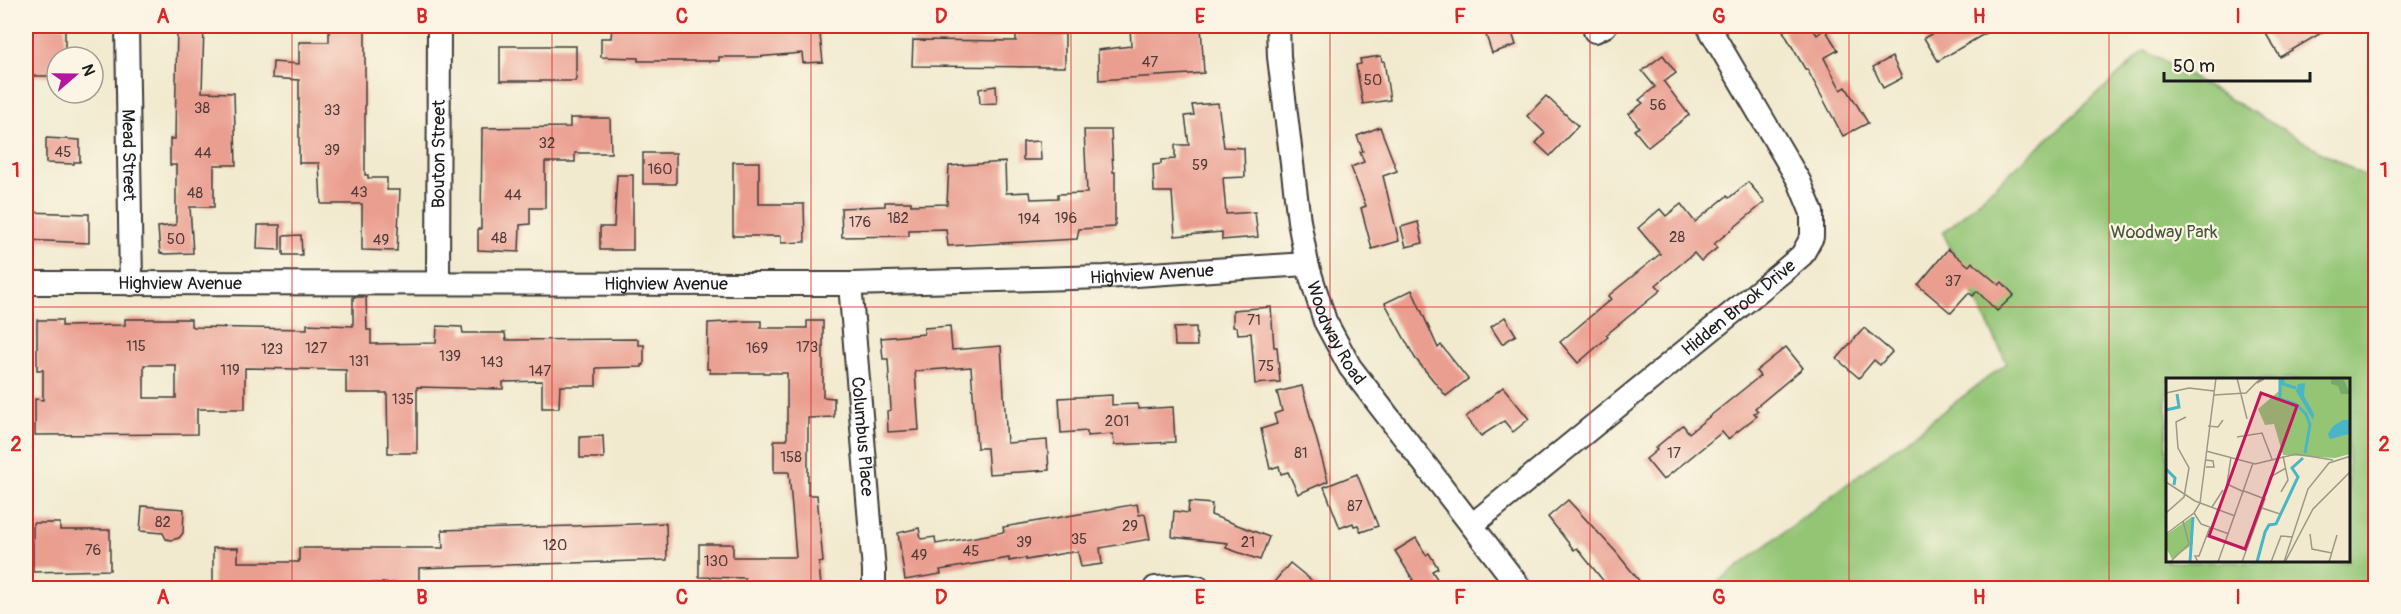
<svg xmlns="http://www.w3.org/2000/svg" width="2401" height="614" font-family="Pangolin,sans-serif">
	<rect width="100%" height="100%" fill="#fcf5e5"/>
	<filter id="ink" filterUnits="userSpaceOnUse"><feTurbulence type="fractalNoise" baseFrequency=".0167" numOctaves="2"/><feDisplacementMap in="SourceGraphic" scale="12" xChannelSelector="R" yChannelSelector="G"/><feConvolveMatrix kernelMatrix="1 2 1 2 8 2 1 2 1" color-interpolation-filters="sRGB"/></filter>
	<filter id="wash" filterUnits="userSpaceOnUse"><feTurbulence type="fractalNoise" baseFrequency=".008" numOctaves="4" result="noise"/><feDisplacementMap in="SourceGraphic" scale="24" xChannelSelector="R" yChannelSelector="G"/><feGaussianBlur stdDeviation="1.35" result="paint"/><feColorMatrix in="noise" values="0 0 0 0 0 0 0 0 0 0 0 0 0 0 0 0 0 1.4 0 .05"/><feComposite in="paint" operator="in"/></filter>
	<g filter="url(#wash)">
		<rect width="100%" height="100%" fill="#f1eacf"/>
		<path fill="#93c575" stroke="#587048" stroke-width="1.5" fill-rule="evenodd" d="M 2145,51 L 2375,182 L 2375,588 L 1710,588 L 2007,363 L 1943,233 ZM 2167,380 L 2348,380 L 2348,562 L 2167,562 Z"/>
		<g id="blocks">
			<g fill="#ea9e90" fill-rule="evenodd">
				<polygon points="26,26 65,26 65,57 57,57 57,76 26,76"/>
				<polygon points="177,26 204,26 202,92 234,93 236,165 214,165 214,207 190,207 193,253 165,254 160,253 158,227 176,225 176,165 170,165 170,139 175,139"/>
				<polygon points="329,26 365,26 365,175 368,175 368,178 387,178 387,190 400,190 397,251 362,250 362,204 321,204 319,163 299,163 299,80 272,78 273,62 299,64 299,42 329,42"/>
				<polygon points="612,26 819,26 823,62 803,63 802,53 756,57 719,57 719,61 638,61 638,58 601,57 601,38 611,38"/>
				<polygon points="1130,26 1201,26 1204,73 1099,80 1098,50 1131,46"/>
				<polygon points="1483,26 1510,26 1516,45 1492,53"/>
				<polygon points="1793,26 1811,26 1817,35 1825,29 1838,50 1824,58 1841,90 1846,87 1868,123 1843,136 1807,69 1805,69 1783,31"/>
				<polygon points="1945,26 1998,26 1938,61 1924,38"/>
				<polygon points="2279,26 2333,26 2280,57 2266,34"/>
				<polygon points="1016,33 1065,34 1065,67 912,66 913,40 1016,41"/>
				<rect x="500" y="46" width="76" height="35"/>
				<polygon points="1663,55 1676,73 1664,82 1689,115 1648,147 1634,130 1639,127 1629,114 1643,103 1639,100 1655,87 1642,71"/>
				<polygon points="1381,56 1382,61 1384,61 1390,100 1363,104 1356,65 1361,64 1360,59"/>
				<polygon points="1892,57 1902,78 1883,88 1873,67"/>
				<polygon points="996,86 997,103 980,104 979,89"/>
				<polygon points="1546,96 1578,126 1550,156 1536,143 1545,133 1527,116"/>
				<polygon points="1218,103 1224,147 1244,148 1245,177 1223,178 1226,214 1255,212 1258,237 1222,240 1222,232 1175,236 1172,192 1154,192 1153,165 1161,164 1161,160 1175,159 1175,145 1189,145 1185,116 1194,115 1192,105"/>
				<polygon points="570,118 610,118 611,153 575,153 575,162 545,162 545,208 530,208 530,224 520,225 519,252 478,250 478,229 481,229 482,128 570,127"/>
				<polygon points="1380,127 1397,171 1383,176 1399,241 1372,249 1361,208 1366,206 1351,167 1364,162 1360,152 1363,151 1357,136"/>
				<polygon points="1084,130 1111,130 1113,172 1115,172 1115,227 1079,229 1077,239 948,246 946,229 909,230 909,236 842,237 841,208 885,206 885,202 911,202 911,205 947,204 949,166 1005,162 1006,193 1030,192 1031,199 1058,198 1058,194 1087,193"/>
				<polygon points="46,138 80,140 80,162 74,162 74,164 46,163"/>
				<polygon points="1040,141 1041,160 1023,160 1023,142"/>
				<rect x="643" y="153" width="33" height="31"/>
				<polygon points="733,162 759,162 759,204 804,204 805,242 781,243 781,236 733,236"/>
				<polygon points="617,175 633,175 633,250 600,250 600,227 614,227"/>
				<polygon points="1748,182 1765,202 1714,244 1717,248 1701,261 1694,253 1656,285 1661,290 1606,335 1608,337 1578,363 1560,342 1611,299 1608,296 1660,254 1638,228 1660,209 1666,216 1681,204 1695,222 1727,196 1729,198"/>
				<polygon points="26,212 89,214 89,243 26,240"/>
				<polygon points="1418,222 1423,243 1406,247 1401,227"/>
				<polygon points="258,225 280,225 280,250 257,249"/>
				<polygon points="301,235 302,255 283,255 283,236"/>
				<polygon points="1948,249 1969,266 1972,262 1999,285 2002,282 2014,295 1997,311 1977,291 1973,296 1969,293 1951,313 1918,285"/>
				<polygon points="1412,290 1438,348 1441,345 1468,379 1446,396 1415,358 1385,303"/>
				<path d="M 353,297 L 366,297 L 367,330 L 371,330 L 371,344 L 436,343 L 437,326 L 462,327 L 463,333 L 505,333 L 506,340 L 638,339 L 638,345 L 644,345 L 644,365 L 642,365 L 642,367 L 596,368 L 596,386 L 560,386 L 559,408 L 542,408 L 542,381 L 503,382 L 503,389 L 417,387 L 417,453 L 388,453 L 387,393 L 346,393 L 346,370 L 245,368 L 245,409 L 197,409 L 197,434 L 35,435 L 35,399 L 43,400 L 43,370 L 37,370 L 37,320 L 62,320 L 62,326 L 125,325 L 125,319 L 191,319 L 191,326 L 194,327 L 307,329 L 307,324 L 353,326 ZM 144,365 L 176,365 L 176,398 L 144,398 Z"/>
				<polygon points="1271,307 1274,347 1277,347 1280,382 1255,384 1251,333 1238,334 1237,327 1233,327 1233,310"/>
				<polygon points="1505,317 1516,335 1502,344 1491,327"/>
				<polygon points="745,321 761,321 761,328 807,328 807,321 823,321 823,397 834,398 834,417 808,418 808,495 817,495 823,562 819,563 821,587 745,588 745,578 699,577 699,544 733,544 733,557 796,557 789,472 774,472 774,440 787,440 787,373 710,373 710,369 707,369 708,323"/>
				<polygon points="950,326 952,350 1001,346 1007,443 1047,440 1049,470 989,474 987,448 977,448 971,367 915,371 919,430 888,432 887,411 891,410 888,359 883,359 881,338 924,334 924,328"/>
				<polygon points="1196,327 1197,346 1175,346 1174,328"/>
				<polygon points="1864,328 1892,352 1880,365 1874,360 1859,378 1837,359"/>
				<polygon points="1786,347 1803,368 1755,408 1758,411 1754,413 1757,416 1728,439 1722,432 1663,480 1646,459 1657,450 1655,448 1683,425 1689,433 1760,376 1756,371"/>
				<polygon points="1302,386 1328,481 1298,494 1288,472 1281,474 1279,466 1270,469 1261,429 1277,424 1274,414 1282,411 1277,392"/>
				<polygon points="1503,387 1529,419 1513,432 1504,421 1481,436 1466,417"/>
				<polygon points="1112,395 1112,405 1138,404 1139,409 1173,407 1175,442 1114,445 1113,434 1087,436 1087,431 1061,433 1059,398"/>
				<polygon points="603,436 604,458 580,458 580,437"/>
				<polygon points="1357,474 1378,526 1361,532 1358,525 1354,526 1353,523 1340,528 1324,487"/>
				<polygon points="1568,500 1616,552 1645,588 1609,588 1577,548 1574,550 1548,517"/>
				<polygon points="1189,502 1212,504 1211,515 1269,537 1260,560 1226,548 1228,543 1172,537 1174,511 1188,513"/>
				<polygon points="1137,504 1139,515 1145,514 1150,539 1100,548 1102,564 1081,567 1078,552 1071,552 1026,560 1026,558 1009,561 1009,558 940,570 941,574 905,580 898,533 919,528 921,539 935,537 936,544 1004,532 1003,527"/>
				<polygon points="142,506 184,509 183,533 179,538 171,540 166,539 163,533 140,531"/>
				<polygon points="33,523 60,523 60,530 110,530 110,570 33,572"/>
				<polygon points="666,523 667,560 419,568 419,583 285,583 285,588 213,588 213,548 238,548 238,562 299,562 299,548 443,548 442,530"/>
				<polygon points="1416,538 1426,555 1429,553 1438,568 1432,571 1443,588 1418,588 1395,551"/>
				<polygon points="1290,563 1321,588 1269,588"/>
			</g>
		</g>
	</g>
	<g filter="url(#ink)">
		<use href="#blocks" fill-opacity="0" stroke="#3c3b37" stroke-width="1.5"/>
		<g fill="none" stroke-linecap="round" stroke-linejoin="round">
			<defs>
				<g id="minor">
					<path id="s1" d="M 127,26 L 131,284"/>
					<path id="s2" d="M 1278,26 L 1279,57 L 1299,221 L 1307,264 L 1325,321 L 1350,367 L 1520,588"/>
					<polyline points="1595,31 1605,26"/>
					<path id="s3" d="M 26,283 L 850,284 L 1105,277 L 1307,264"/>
					<path id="s4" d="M 438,283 L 439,26"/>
					<path id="s5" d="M 850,284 L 874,570 L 874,588"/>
					<path id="s6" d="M 1472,525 L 1787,268 L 1802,255 L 1812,237 L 1812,213 L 1799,181 L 1708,26"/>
					<polyline points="1155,588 1188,586 1199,588"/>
				</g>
			</defs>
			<use href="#minor" stroke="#3c3b37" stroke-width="26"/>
			<use href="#minor" stroke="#fff" stroke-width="22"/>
		</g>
	</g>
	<path fill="none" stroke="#d62828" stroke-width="1.5" stroke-opacity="0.55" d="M 292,26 L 292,588M 552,26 L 552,588M 811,26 L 811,588M 1071,26 L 1071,588M 1330,26 L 1330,588M 1590,26 L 1590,588M 1849,26 L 1849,588M 2109,26 L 2109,588M 26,307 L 2376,307"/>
	<g text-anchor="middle" stroke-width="4.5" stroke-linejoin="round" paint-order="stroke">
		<g font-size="15" fill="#503c39">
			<text x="1150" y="67">47</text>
			<text x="1373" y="85">50</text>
			<text x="1658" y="110">56</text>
			<text x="202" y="113">38</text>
			<text x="332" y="115">33</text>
			<text x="547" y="148">32</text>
			<text x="332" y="155">39</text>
			<text x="63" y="157">45</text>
			<text x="203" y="158">44</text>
			<text x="1200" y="170">59</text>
			<text x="660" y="174">160</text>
			<text x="359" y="197">43</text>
			<text x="195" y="198">48</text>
			<text x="513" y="200">44</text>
			<text x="898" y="223">182</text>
			<text x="1066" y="223">196</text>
			<text x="1029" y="224">194</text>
			<text x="860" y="227">176</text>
			<text x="1677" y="242">28</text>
			<text x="499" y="243">48</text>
			<text x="176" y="244">50</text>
			<text x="381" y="245">49</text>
			<text x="1953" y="286">37</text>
			<text x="1254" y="325">71</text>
			<text x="136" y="351">115</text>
			<text x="807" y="352">173</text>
			<text x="316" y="353">127</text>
			<text x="757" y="353">169</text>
			<text x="272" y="354">123</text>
			<text x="450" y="361">139</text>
			<text x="359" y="366">131</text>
			<text x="492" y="367">143</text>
			<text x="1266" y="371">75</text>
			<text x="230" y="375">119</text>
			<text x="540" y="376">147</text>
			<text x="403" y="404">135</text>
			<text x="1117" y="426">201</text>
			<text x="1301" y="458">81</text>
			<text x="1674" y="458">17</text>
			<text x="791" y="462">158</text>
			<text x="1355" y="511">87</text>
			<text x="163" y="527">82</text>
			<text x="1130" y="531">29</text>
			<text x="1079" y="544">35</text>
			<text x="1024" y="547">39</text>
			<text x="1248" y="547">21</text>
			<text x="555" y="550">120</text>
			<text x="93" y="555">76</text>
			<text x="971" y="556">45</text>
			<text x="919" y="560">49</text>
			<text x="716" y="566">130</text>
		</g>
		<g font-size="18" fill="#1c1c1c" stroke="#fcf5e5">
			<text dy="6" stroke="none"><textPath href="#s4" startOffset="129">Bouton Street</textPath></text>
			<text dy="6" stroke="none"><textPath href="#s1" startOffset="129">Mead Street</textPath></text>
			<text dy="6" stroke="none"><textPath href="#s3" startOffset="1126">Highview Avenue</textPath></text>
			<text dy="6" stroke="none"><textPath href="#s3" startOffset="154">Highview Avenue</textPath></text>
			<text dy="6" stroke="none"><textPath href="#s3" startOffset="640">Highview Avenue</textPath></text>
			<text dy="6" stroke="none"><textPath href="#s6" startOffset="344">Hidden Brook Drive</textPath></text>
			<text dy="6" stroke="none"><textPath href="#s2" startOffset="315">Woodway Road</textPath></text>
			<text dy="6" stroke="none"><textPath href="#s5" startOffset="153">Columbus Place</textPath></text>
		</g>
		<g font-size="18" fill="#46573b" stroke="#fcf5e5">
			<text x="2164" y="238">Woodway Park</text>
		</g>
	</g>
	<g transform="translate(2166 378)">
		<rect width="184" height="184" fill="#f1eacf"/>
		<path d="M 114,0 L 184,0 L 184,76 L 169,80 L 117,77 L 108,46 L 99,47 L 92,31 L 113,13 ZM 26,139 L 27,166 L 6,181 L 0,170 L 0,157 Z" fill="#93c575"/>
		<path d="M 165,0 L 178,2 L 184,16 L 175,16 L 172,8 L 165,6 Z" fill="#76aa66"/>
		<path d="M 139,5 L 138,18 L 148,36 L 147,42 L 130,13 L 132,6 ZM 177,42 L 184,42 L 183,56 L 164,61 L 162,56 L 167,48 Z" fill="#4ab5c7"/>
		<path fill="none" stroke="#4ab5c7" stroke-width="3" d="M 114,0 L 114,21 L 130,26 L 140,36 L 144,47 L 139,75M 117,0 L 117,6 L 130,10M 0,32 L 13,29 L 11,16M 0,91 L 9,100 L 8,107M 24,184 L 27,139M 91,184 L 99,154 L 103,147 L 110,146 L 132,99 L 126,90 L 137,80"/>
		<path fill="none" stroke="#9c9887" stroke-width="1.5" d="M 71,0 L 81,41M 0,15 L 23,10 L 48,13M 48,17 L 80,15 L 93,2 L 98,1 L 91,5M 42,48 L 52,49 L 57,42M 71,59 L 96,55 L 106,81M 40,73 L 89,86 L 130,76 L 167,82M 65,79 L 61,106 L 78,114M 40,89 L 48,89 L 47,83 L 40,82M 0,104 L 29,123 L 69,138M 115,114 L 122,102 L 117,78M 100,116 L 104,99 L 120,90M 46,129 L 57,112M 96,130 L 114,136M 0,135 L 18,119 L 23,90 L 12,70 L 10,44 L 20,39M 28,135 L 35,146 L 63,156M 0,156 L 28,135 L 34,125 L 50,0M 144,156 L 146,171 L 166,175M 4,184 L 23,166 L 17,143M 32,184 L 29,178 L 33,178 L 44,149M 52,184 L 87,85M 76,184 L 99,121 L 78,113M 105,184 L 115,158 L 127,159M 118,184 L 142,111 L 163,85 L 185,78M 119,184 L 147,131 L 185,93M 163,184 L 171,157"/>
		<path fill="#c2185b" fill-opacity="0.15" stroke="#c2185b" stroke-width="3" d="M 95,15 L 131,28 L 79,171 L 43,158 Z"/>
		<rect width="184" height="184" fill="none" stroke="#1c1c1c" stroke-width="3"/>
	</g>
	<rect width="2401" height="614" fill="none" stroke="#fcf5e5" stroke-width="66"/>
	<g transform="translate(75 75) rotate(70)"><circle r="28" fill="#fcf5e5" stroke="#a29e95" stroke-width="1.5"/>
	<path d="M0-4.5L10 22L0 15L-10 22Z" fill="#b5179e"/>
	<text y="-9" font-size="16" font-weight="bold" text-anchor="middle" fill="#1c1c1c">N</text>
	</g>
	<path d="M2164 72v9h146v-9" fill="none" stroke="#1c1c1c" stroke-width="3"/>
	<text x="2173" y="72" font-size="18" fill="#1c1c1c" stroke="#fcf5e5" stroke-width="4.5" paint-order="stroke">50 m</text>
	<rect x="33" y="33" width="2335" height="548" fill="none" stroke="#d62828" stroke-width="2"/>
	<g font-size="20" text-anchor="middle" font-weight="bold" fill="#d62828">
		<text x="163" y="23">A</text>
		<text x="422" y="23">B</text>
		<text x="682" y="23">C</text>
		<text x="941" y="23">D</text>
		<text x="1200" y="23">E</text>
		<text x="1460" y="23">F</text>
		<text x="1719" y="23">G</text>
		<text x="1979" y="23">H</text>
		<text x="2238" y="23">I</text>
		<text x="16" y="177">1</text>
		<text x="2384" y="177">1</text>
		<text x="16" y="451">2</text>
		<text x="2384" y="451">2</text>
		<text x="163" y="604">A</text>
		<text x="422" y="604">B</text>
		<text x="682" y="604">C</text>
		<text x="941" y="604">D</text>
		<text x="1200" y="604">E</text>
		<text x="1460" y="604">F</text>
		<text x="1719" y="604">G</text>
		<text x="1979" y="604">H</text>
		<text x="2238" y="604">I</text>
	</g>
</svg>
